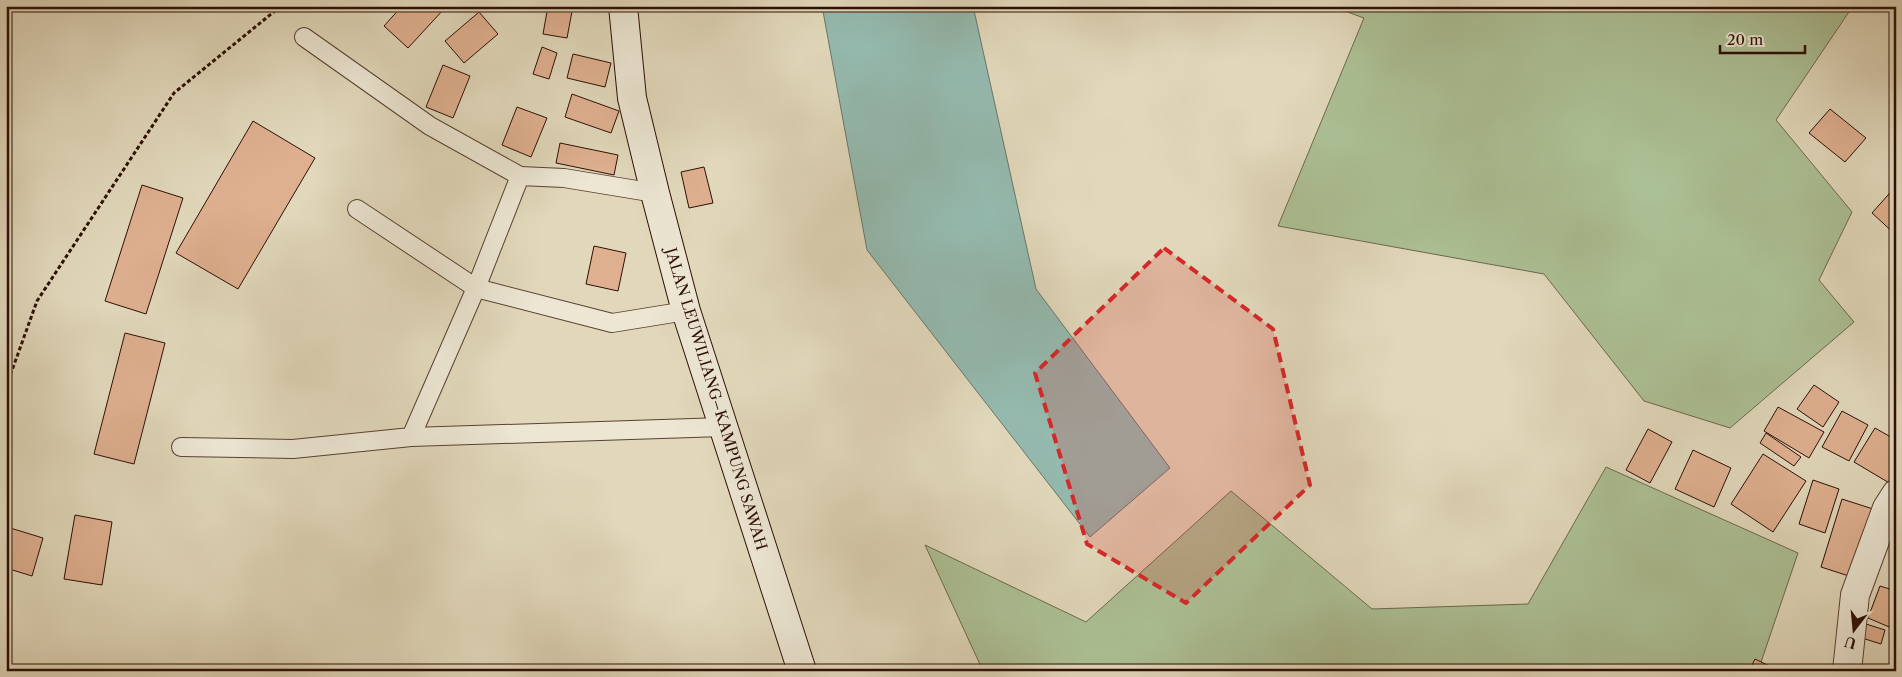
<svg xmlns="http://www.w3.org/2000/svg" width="1902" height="677" font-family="'Libre Caslon Text',serif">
	<rect width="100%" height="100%" fill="#e1d8bb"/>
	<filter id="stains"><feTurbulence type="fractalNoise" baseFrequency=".004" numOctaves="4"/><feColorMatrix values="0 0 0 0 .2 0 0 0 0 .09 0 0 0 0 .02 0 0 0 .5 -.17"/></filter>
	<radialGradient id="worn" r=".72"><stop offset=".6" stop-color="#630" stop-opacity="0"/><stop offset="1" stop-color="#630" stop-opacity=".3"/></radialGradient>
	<g fill="#acc095" stroke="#6c684d">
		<polygon points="1331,6 1853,6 1776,120 1852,212 1819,280 1854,322 1730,428 1644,401 1544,274 1278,226 1364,18"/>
		<polygon points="1606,467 1798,553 1758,671 983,671 925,545 1086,622 1231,491 1372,609 1528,604"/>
	</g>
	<polygon fill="#94baaf" stroke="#6a766b" points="822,6 973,6 1036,289 1170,468 1090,537 867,250"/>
	<g fill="#dfb090" stroke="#2c0f05">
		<polygon points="402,6 441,6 444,9 408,48 384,26"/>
		<polygon points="548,6 573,6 567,38 543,34"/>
		<polygon points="479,12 498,34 464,63 445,41"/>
		<polygon points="542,47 557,53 549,79 533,74"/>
		<polygon points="573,54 611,63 605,87 567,78"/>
		<polygon points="443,65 470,76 453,118 426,107"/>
		<polygon points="572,94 619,111 611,133 565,117"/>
		<polygon points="517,107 547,118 531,157 502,145"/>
		<polygon points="1830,109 1866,138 1845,162 1809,133"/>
		<polygon points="253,121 315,158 238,289 176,253"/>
		<polygon points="560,143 618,155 614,175 556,163"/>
		<polygon points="704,167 713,203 689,208 681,172"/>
		<polygon points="142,185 183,198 146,314 105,301"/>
		<polygon points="1896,186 1896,235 1872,213"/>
		<polygon points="594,246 626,253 618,291 586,284"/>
		<polygon points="125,333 165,343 134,464 94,454"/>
		<polygon points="1814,385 1839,402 1823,427 1797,409"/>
		<polygon points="1778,407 1824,432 1809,458 1764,431"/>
		<polygon points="1842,411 1868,425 1849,461 1822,447"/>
		<polygon points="1875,428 1896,440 1896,476 1891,484 1854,462"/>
		<polygon points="1648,429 1672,442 1650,483 1626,470"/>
		<polygon points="1766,433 1801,457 1794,466 1760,443"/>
		<polygon points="1693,450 1731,468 1714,507 1675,489"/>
		<polygon points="1763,454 1806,481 1773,532 1731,504"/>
		<polygon points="1813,480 1839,489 1825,533 1799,524"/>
		<polygon points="1842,499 1873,509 1852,577 1821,567"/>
		<polygon points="1896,513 1896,549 1879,536"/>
		<polygon points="75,515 112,522 102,585 64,579"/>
		<polygon points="7,527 43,538 32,576 6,568"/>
		<polygon points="1880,586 1896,591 1894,629 1868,618"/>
		<polygon points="1866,624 1885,630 1881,644 1862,638"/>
		<polygon points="1755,659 1780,671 1749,671"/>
	</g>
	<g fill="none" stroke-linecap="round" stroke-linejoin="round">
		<defs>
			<g id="lane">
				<polyline points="304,37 430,126 520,176"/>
				<polyline points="357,209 476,288 612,323 686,311"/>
				<polyline points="411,437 723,427"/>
				<polyline points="181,447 293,449 411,437 476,288 520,176 564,178 655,193"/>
			</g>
			<polyline id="street" points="1847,671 1855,595 1887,508 1896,494"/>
			<polyline id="secondary" points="623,6 632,98 655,193 686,311 802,671"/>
		</defs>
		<use href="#lane" stroke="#594132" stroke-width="20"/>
		<use href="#street" stroke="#594132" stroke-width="30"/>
		<use href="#secondary" stroke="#2c0f05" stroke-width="30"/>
		<polyline stroke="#2c0f05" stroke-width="3" stroke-dasharray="4 2.5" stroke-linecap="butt" points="6,387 37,301 174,93 281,6"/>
		<use href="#lane" stroke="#ece6d3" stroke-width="18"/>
		<use href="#street" stroke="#ece6d3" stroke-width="28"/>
		<use href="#secondary" stroke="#ece6d3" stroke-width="28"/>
	</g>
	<path fill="#d62828" fill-opacity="0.2" stroke="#d62828" stroke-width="4" stroke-dasharray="10 6" stroke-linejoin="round" d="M 1164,248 L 1273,329 L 1310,485 L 1186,603 L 1087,544 L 1035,373 Z"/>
	<g text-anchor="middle" stroke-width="5" stroke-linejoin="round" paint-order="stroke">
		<g font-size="15" fill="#2c0f05" stroke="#ece6d3">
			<text transform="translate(716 399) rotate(73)" y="5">JALAN LEUWILIANG–KAMPUNG SAWAH</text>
		</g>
	</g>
	<rect width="1902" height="677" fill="none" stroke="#e1d8bb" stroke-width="25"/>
	<rect x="8" y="8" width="1887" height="662" fill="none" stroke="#2c0f05" stroke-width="2.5"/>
	<rect x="12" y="12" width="1877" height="652" fill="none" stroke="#2c0f05"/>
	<g transform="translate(1854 630) rotate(196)" stroke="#ece6d3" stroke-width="4" paint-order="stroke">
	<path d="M0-4L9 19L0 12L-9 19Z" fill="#2c0f05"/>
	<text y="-8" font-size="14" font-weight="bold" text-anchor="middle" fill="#2c0f05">U</text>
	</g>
	<path d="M1720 45v8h85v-8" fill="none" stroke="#2c0f05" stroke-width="2.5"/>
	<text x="1727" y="45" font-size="15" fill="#2c0f05" stroke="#ece6d3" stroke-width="4" paint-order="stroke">20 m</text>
	<rect width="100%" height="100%" filter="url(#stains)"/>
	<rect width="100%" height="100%" fill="url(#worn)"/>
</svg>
